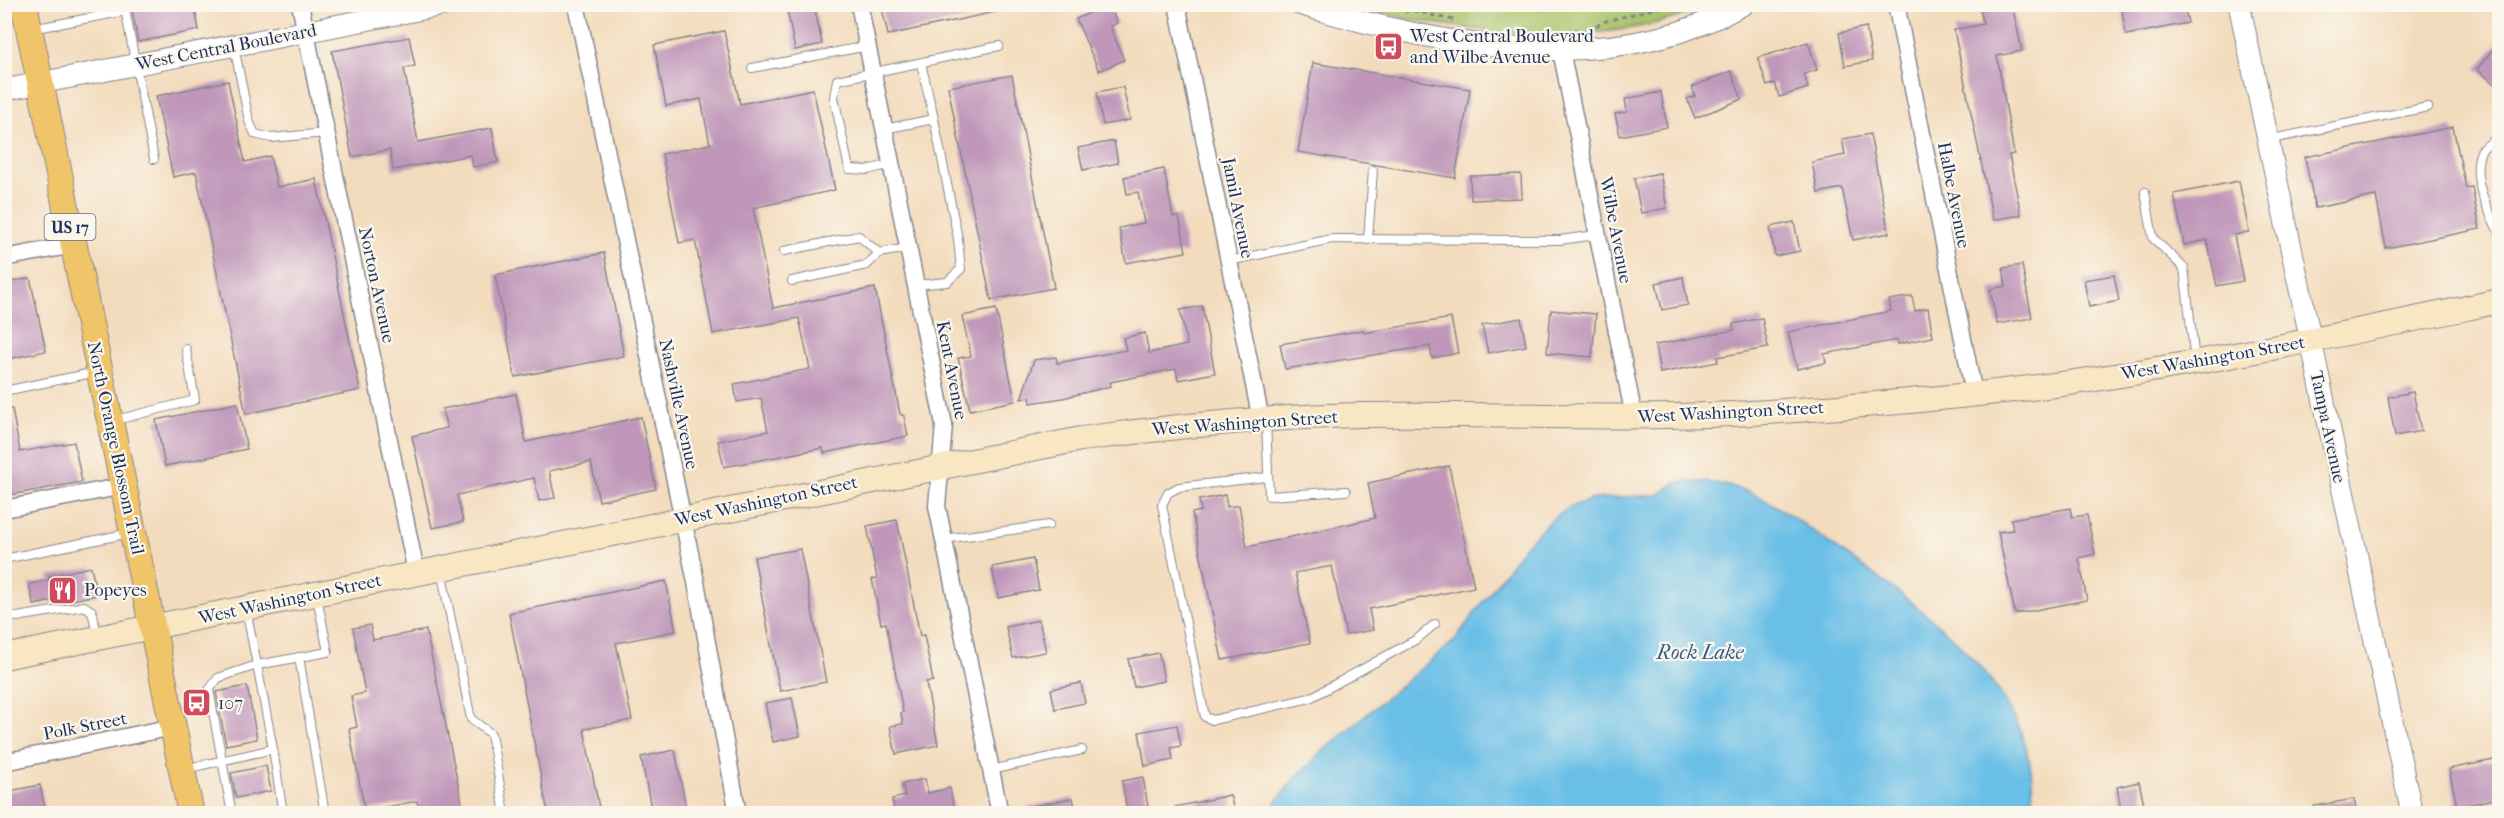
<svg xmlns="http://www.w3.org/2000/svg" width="2504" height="818" font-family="'IM FELL French Canon',serif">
	<rect width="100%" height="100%" fill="#fbf7ec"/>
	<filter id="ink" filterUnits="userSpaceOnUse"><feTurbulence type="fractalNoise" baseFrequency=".0167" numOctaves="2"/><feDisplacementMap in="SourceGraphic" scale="12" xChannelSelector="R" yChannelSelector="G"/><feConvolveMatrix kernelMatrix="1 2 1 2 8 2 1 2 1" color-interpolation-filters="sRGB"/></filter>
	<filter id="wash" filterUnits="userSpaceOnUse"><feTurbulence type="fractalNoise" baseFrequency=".008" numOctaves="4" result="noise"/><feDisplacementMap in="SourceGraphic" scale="24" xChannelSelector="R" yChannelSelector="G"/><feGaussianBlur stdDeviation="1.35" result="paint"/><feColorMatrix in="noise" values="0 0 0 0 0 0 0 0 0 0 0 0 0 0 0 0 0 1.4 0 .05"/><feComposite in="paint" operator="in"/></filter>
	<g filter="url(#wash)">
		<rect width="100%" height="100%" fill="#f3dcbd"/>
		<path fill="#a8c369" stroke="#627964" stroke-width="1.5" d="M 1497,4 C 1526,10 1556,10 1585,4 L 1712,5 C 1586,57 1463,29 1335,5 Z"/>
		<path fill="#6abfe7" stroke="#4277a2" stroke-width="1.5" d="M 1687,481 C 1710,481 1737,486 1758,496 C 1786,510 1812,531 1838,549 C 1896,590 1959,633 2000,693 C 2025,730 2037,770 2031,813 L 1268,813 L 1294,779 L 1324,750 L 1454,641 L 1523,548 L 1551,520 L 1572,506 L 1594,499 L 1658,495 L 1676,483 Z"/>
		<g id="blocks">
			<g fill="#c097ba">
				<polygon points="131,4 194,4 199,30 138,42"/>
				<polygon points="786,4 814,4 822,44 795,50"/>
				<polygon points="881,4 999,4 1000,11 888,35"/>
				<polygon points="1109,4 1117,23 1110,26 1124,60 1099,71 1076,19"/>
				<polygon points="1979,4 2012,4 2022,51 1997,56 2014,154 2009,155 2021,215 1993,220 1954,30 1983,24"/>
				<polygon points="2121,4 2184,4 2188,23 2126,35"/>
				<polygon points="1866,27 1872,61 1845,66 1839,33"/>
				<polygon points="724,31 740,104 813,89 835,190 753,208 773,308 875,288 900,414 904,416 908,436 824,453 823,448 724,467 718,441 768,431 761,398 737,402 734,384 810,369 799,318 713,334 695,240 679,243 662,154 710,144 701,99 666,106 654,45"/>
				<polygon points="409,37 415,66 404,68 418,142 492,128 498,162 473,167 471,155 393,170 390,150 352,157 332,51"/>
				<polygon points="1808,42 1817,70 1804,74 1808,88 1779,97 1775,83 1767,86 1758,58"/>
				<polygon points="2499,42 2499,88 2477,69"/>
				<polygon points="1313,63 1470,89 1455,178 1298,152"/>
				<polygon points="1731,71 1742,99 1695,118 1687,99 1695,96 1692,87"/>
				<polygon points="1012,75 1054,288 991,300 948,87"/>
				<polygon points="228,81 245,162 270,156 277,187 316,179 360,390 246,414 196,172 173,177 156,96"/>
				<polygon points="1123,87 1130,120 1103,125 1097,92"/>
				<polygon points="1661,92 1667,127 1620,136 1615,114 1627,112 1625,99"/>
				<polygon points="2453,127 2466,188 2472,187 2480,229 2386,248 2376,196 2315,208 2305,157"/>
				<polygon points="1870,134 1889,233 1853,240 1842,188 1818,193 1812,162 1845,155 1842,139"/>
				<polygon points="1114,141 1118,163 1083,170 1078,148"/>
				<polygon points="1164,169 1173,217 1179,216 1186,252 1126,263 1119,228 1144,223 1138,192 1127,194 1124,177"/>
				<polygon points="1660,173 1667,208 1641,213 1634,178"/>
				<polygon points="1521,174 1522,198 1471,200 1470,176"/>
				<polygon points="2239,181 2249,232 2234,235 2243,281 2217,286 2207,240 2184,245 2174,194"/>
				<polygon points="1794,222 1800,251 1775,256 1770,227"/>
				<polygon points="604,253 624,356 515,377 495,275"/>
				<polygon points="2022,265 2032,318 1997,324 1990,289 2006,286 2003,268"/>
				<polygon points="2114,275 2119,301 2089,307 2084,280"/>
				<polygon points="1683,277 1688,305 1662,310 1656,283"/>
				<polygon points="30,278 46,351 4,360 4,283"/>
				<polygon points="1912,296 1915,311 1928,308 1933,337 1898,344 1897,340 1824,354 1826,363 1797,369 1788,332 1891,311 1889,300"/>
				<polygon points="1202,306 1215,373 1178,380 1176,369 1110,382 1111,386 1063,398 1031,403 1030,397 1021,399 1034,360 1056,357 1057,363 1126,350 1123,338 1145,333 1149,353 1187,345 1180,310"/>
				<polygon points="996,309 1015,401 970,410 958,358 971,356 962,316"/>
				<polygon points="1551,310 1596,314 1592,357 1547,353"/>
				<polygon points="1451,318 1458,353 1432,358 1430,346 1285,369 1280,344 1363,330 1364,333"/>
				<polygon points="1521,318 1526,346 1488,353 1482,325"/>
				<polygon points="1762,318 1768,348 1717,357 1718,362 1660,373 1655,345 1734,330 1733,324"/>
				<polygon points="2413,392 2421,431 2395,436 2388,397"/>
				<polygon points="516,394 526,442 641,417 656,489 599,501 591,462 549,471 555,498 539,501 534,478 457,495 463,522 432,528 412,436 447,428 442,409"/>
				<polygon points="237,403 247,449 165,466 156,420"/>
				<polygon points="12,409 20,452 74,442 82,482 4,496 4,410"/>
				<polygon points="1449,466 1474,587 1369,609 1373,630 1346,635 1332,566 1295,573 1310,643 1222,660 1192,513 1201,511 1199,500 1225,495 1227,507 1239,505 1247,547 1375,518 1368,483"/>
				<polygon points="2070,508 2072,517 2087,515 2095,554 2079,558 2087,600 2015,614 1998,532 2013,530 2011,519"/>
				<polygon points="897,520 920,636 924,635 933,681 926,682 938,745 896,754 890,726 903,724 901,713 903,712 886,623 881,624 872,579 877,578 867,526"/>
				<polygon points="800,549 826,682 780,691 754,557"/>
				<polygon points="1033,559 1039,590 998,598 992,567"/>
				<polygon points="91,567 97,595 58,603 57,600 34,605 29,584 50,580 49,576"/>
				<polygon points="666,581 676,631 616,643 632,720 584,729 600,813 548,813 509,613"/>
				<polygon points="1039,620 1046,652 1013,658 1006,627"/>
				<polygon points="370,625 373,640 426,630 464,813 420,813 417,801 365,811 349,729 357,727 351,696 365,693 353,628"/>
				<polygon points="1159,653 1164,681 1134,687 1128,659"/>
				<polygon points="1081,683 1085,703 1055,709 1051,689"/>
				<polygon points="247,686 257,739 226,745 216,692"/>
				<polygon points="792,698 800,736 773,742 765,703"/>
				<polygon points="1177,725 1181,746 1171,748 1173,760 1145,766 1139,732"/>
				<polygon points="675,750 687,813 652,813 641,757"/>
				<polygon points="2499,759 2499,798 2457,807 2449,769"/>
				<polygon points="266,766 271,791 236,798 231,773"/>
				<polygon points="1143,777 1148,807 1127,811 1122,781"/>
				<polygon points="925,779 928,793 950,788 954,811 895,813 892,799 905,796 902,784"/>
				<polygon points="2139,782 2144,804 2121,809 2117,787"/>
				<polygon points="40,785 46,813 9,813 5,792"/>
				<polygon points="1230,795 1235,813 1176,813 1175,807"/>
				<polygon points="1073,798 1076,813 1029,813 1028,807"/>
				<polygon points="2354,799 2357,813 2315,813 2314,806"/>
			</g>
		</g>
	</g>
	<g filter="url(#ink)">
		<use href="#blocks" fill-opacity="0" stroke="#87868e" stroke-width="1.5"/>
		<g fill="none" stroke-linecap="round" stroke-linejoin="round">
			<defs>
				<g id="service">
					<polyline points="124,4 154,159"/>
					<polyline points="32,29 126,11"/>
					<polyline points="234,46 249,121 255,134 271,138 326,133"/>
					<polyline points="921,63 934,119"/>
					<polyline points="752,68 868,46"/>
					<polyline points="884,129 934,119 958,239 961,269 947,282 916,285"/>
					<path d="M 2500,136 L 2482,149 C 2469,175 2488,211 2500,234"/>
					<polyline points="2267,140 2428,107"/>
					<polyline points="892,164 867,170 849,169 834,97 837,80 999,46"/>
					<polyline points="2145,192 2153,238 2184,268 2195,361"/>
					<polyline points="1368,240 1373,170"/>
					<polyline points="784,251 859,236 879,253"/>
					<polyline points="1229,261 1332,239 1560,240 1596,235"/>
					<polyline points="792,281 867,265 879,253 908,248"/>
					<polyline points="4,391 97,372"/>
					<polyline points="1266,420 1269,496 1346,491"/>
					<polyline points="112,421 195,400 186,349"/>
					<polyline points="1267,477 1179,487 1168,493 1162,505 1205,717 1213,720 1310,698 1417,639 1435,624"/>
					<polyline points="943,539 1049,525"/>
					<polyline points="4,559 130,533"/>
					<polyline points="441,570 471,719 491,734 505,814"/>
					<polyline points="246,609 257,665 328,652 317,597"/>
					<polyline points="4,615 17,617 84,606 92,611 97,635"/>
					<polyline points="299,657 325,814"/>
					<polyline points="185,769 273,749 283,814"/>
					<polyline points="991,770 1082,750"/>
					<polyline points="232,814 209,690 218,678 257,665 273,749"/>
				</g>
				<g id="minor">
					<polyline points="300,4 416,572"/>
					<polyline points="576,4 696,582 738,814"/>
					<polyline points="859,4 944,425 937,506 1000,814"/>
					<polyline points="1177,4 1261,420"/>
					<polyline points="1896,4 1974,394"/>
					<polyline points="1561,50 1634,417"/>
					<polyline points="4,258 74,245"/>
					<polyline points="4,509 124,486"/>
					<polyline points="4,762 173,727"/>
				</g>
				<g id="tertiary">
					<path d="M 1299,4 C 1439,46 1609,81 1744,4"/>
					<polyline points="2239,4 2412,814"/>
					<polyline points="4,90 448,4"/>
				</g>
				<path id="secondary" d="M 4,657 L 1081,439 C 1173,426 1266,417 1360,415 C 1484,413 1609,420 1733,414 C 1845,408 1958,398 2069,383 C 2214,362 2357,331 2500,301"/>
				<polyline id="primary" points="24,4 191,814"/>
			</defs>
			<use href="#service" stroke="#87868e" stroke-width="10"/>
			<use href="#minor" stroke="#87868e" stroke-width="19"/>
			<use href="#tertiary" stroke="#87868e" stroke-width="23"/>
			<use href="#secondary" stroke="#87868e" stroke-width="26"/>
			<use href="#primary" stroke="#87868e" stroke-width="28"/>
			<g stroke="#87868e" stroke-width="3" stroke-dasharray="4.5 4.5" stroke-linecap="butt">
				<polyline points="1405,12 1410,10 1457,21"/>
				<polyline points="1596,26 1606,21 1672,4"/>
			</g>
			<use href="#service" stroke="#fff" stroke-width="8"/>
			<use href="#minor" stroke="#fff" stroke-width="16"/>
			<use href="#tertiary" stroke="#fff" stroke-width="21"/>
			<use href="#secondary" stroke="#f9e7c3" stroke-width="24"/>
			<use href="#primary" stroke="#f0c469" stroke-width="26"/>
		</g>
	</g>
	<defs>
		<symbol id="bus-square" viewBox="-11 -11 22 22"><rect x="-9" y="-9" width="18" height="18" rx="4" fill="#d1495b" stroke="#fbf7ec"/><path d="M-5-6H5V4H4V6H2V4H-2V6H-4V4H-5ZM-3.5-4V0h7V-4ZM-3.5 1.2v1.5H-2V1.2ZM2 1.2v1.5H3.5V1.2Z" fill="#fff"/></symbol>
		<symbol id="restaurant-square" viewBox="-11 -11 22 22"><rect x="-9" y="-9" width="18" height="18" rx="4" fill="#d1495b" stroke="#fbf7ec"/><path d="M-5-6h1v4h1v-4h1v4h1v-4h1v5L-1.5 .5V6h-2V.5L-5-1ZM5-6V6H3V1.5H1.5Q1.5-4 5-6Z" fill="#fff"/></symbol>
	</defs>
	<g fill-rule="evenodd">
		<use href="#bus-square" x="1372" y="30" width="33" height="33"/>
		<use href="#restaurant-square" x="46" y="574" width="33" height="33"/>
		<use href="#bus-square" x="180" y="686" width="33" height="33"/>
	</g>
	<g text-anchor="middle" stroke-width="4.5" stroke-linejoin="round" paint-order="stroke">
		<rect fill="#fbf7ec" stroke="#5e6b89" stroke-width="1.5" x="44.5" y="214" width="51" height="26" rx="4.5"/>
		<g font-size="16" font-weight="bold" fill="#1b2f5e">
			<text x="70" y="233">US 17</text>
		</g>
		<g font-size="18" fill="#1b2f5e" stroke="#fbf7ec" text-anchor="start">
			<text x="1410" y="42">West Central Boulevard<tspan x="1410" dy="21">and Wilbe Avenue</tspan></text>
			<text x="84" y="596">Popeyes</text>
			<text x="218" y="709">107</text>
		</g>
		<g font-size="18" fill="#1b2f5e" stroke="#fbf7ec">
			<text transform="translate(226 47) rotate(-11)" y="6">West Central Boulevard</text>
			<text transform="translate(1954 195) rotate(79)" y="6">Halbe Avenue</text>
			<text transform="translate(1238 208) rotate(79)" y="6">Jamil Avenue</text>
			<text transform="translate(1616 230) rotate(79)" y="6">Wilbe Avenue</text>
			<text transform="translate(377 285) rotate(78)" y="6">Norton Avenue</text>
			<text transform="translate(2213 358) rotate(-10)" y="6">West Washington Street</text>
			<text transform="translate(952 370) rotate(79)" y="6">Kent Avenue</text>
			<text transform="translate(679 404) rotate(78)" y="6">Nashville Avenue</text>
			<text transform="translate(1731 412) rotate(-3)" y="6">West Washington Street</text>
			<text transform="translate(1245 423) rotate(-4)" y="6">West Washington Street</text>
			<text transform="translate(2328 427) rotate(78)" y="6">Tampa Avenue</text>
			<text transform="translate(116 448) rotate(78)" y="6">North Orange Blossom Trail</text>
			<text transform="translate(766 501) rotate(-12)" y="6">West Washington Street</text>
			<text transform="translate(290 599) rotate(-12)" y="6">West Washington Street</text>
			<text transform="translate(85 726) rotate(-11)" y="6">Polk Street</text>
		</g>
		<g font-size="20" font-style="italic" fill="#335a87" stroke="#fbf7ec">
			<text x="1700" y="659">Rock Lake</text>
		</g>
	</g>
	<rect width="2504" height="818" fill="none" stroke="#fbf7ec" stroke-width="24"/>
</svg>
